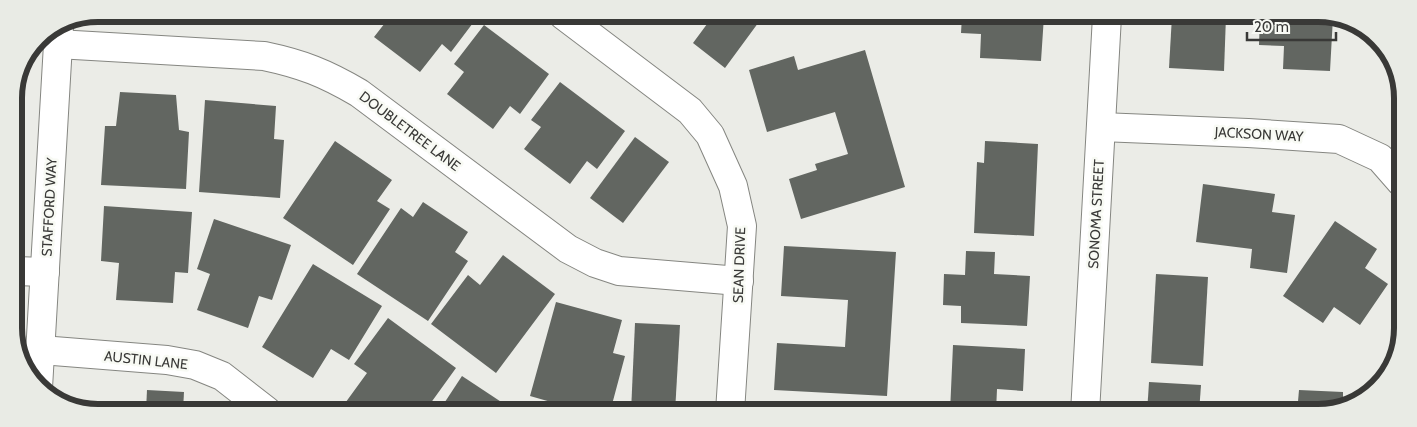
<svg xmlns="http://www.w3.org/2000/svg" width="1417" height="427" font-family="Cabin,sans-serif">
	<rect width="100%" height="100%" fill="#ebece7"/>
	<g fill="#626661">
		<polygon points="337,14 357,14 355,21"/>
		<polygon points="392,14 479,15 451,52 442,44 420,72 374,37"/>
		<polygon points="712,15 764,15 725,68 693,43 713,16"/>
		<polygon points="962,16 1044,16 1041,61 980,58 981,34 961,33"/>
		<polygon points="1172,16 1226,16 1224,71 1169,68"/>
		<polygon points="1260,16 1333,17 1330,71 1283,69 1284,46 1259,45"/>
		<polygon points="484,25 549,74 520,114 510,106 493,129 447,94 464,72 454,64"/>
		<polygon points="865,50 905,187 801,219 789,179 817,170 815,164 848,154 835,112 767,132 749,70 794,56 798,70"/>
		<polygon points="1400,79 1402,83 1402,92 1394,87"/>
		<polygon points="560,82 625,131 597,169 587,161 570,184 524,149 541,127 531,120"/>
		<polygon points="120,92 176,95 179,130 189,132 186,189 101,185 105,126 116,126"/>
		<polygon points="205,100 276,106 274,139 284,140 280,198 199,192"/>
		<polygon points="635,137 669,162 623,223 590,198"/>
		<polygon points="335,141 392,180 377,201 390,209 353,265 283,218"/>
		<polygon points="985,141 1038,144 1034,236 974,233 977,162 984,163"/>
		<polygon points="1203,184 1275,194 1272,212 1295,215 1287,273 1250,268 1252,249 1196,242"/>
		<polygon points="423,202 468,232 455,252 468,261 428,321 357,274 401,208 413,217"/>
		<polygon points="104,206 192,212 188,273 175,272 173,303 116,300 119,263 101,261"/>
		<polygon points="214,219 291,245 272,300 259,296 248,328 197,310 210,274 197,269"/>
		<polygon points="1335,221 1377,249 1365,268 1388,284 1360,325 1334,307 1323,323 1283,296"/>
		<polygon points="784,246 896,252 887,396 774,390 777,343 845,347 848,300 781,296"/>
		<polygon points="966,251 995,252 994,274 1030,276 1027,326 961,323 961,306 943,305 944,274 965,275"/>
		<polygon points="503,255 555,294 496,373 431,324 468,275 480,285"/>
		<polygon points="313,264 382,306 349,360 331,349 313,378 262,347"/>
		<polygon points="1156,274 1208,277 1203,366 1151,363"/>
		<polygon points="556,302 622,320 613,353 625,356 610,412 586,412 530,396"/>
		<polygon points="388,318 456,368 425,411 413,411 408,409 406,411 350,411 343,406 367,373 354,364"/>
		<polygon points="635,323 680,325 675,412 631,412"/>
		<polygon points="953,345 1025,349 1023,391 997,389 996,412 950,412"/>
		<polygon points="462,376 515,411 439,411"/>
		<polygon points="1149,382 1201,385 1199,413 1147,413"/>
		<polygon points="147,390 184,392 183,411 146,411"/>
		<polygon points="1299,390 1343,392 1343,405 1323,413 1297,413"/>
		<polygon points="108,408 133,409 133,411 108,410"/>
		<polygon points="775,409 802,410 802,412 775,412"/>
	</g>
	<g fill="none" stroke-linecap="round" stroke-linejoin="round">
		<defs>
			<g id="minor">
				<polyline points="563,15 690,111 710,135 733,186 742,226 730,412"/>
				<path d="M 57,44 L 264,56 C 302,64 325,73 359,93 L 568,249 L 595,263 L 619,271 L 739,281"/>
				<polyline points="1101,127 1248,133 1339,139 1380,158 1401,182"/>
				<polyline points="15,271 45,272"/>
				<polyline points="41,350 167,360 195,365 222,376 267,411"/>
				<polyline points="38,388 59,27"/>
				<polyline points="1085,413 1107,16"/>
			</g>
		</defs>
		<use href="#minor" stroke="#858681" stroke-width="30"/>
		<use href="#minor" stroke="#fff" stroke-width="28"/>
	</g>
	<g text-anchor="middle" stroke-width="5" stroke-linejoin="round" paint-order="stroke">
		<g font-size="14" fill="#393937" stroke="#f8faf4">
			<text transform="translate(410 131) rotate(37)" y="5">DOUBLETREE LANE</text>
			<text transform="translate(1259 134) rotate(3)" y="5">JACKSON WAY</text>
			<text transform="translate(49 207) rotate(-87)" y="5">STAFFORD WAY</text>
			<text transform="translate(1096 214) rotate(-87)" y="5">SONOMA STREET</text>
			<text transform="translate(739 265) rotate(-88)" y="5">SEAN DRIVE</text>
			<text transform="translate(146 360) rotate(6)" y="5">AUSTIN LANE</text>
		</g>
	</g>
	<path d="M0 0H1417V427H0ZM98 22H1318A76 76 0 0 1 1394 98V328A76 76 0 0 1 1318 404H98A76 76 0 0 1 22 328V98A76 76 0 0 1 98 22Z" fill="#e9ebe5" fill-rule="evenodd"/>
	<path fill="none" stroke="#393937" stroke-width="6" d="M98 22H1318A76 76 0 0 1 1394 98V328A76 76 0 0 1 1318 404H98A76 76 0 0 1 22 328V98A76 76 0 0 1 98 22Z"/>
	<path d="M1247 32v8h89v-8" fill="none" stroke="#393937" stroke-width="2.5"/>
	<text x="1254" y="32" font-size="15" fill="#393937" stroke="#f8faf4" stroke-width="4" paint-order="stroke">20 m</text>
</svg>
